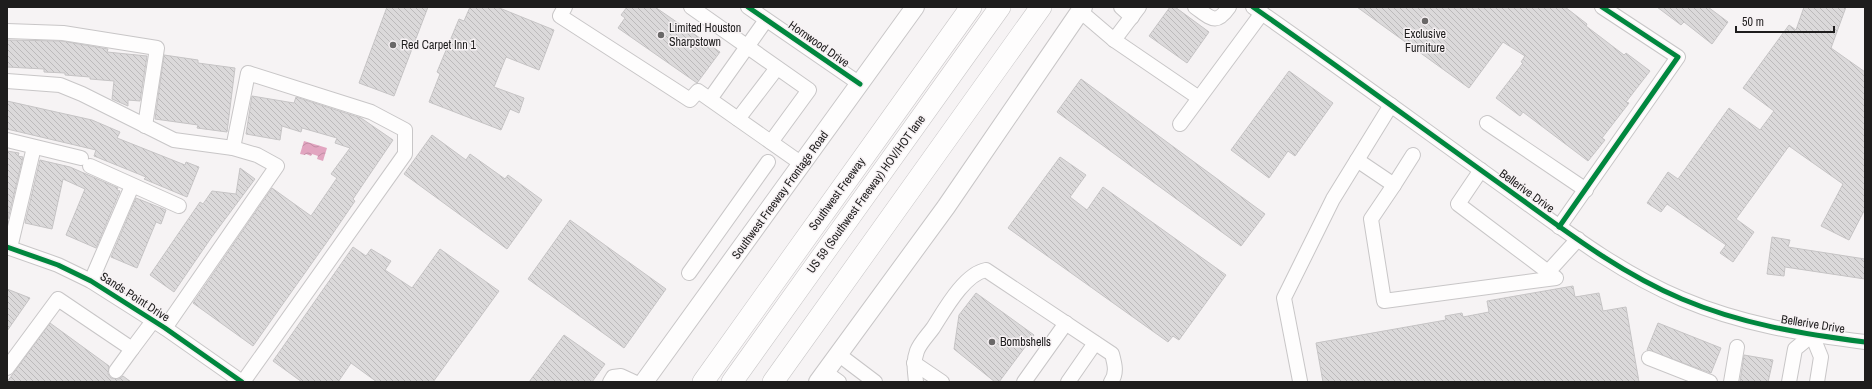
<svg xmlns="http://www.w3.org/2000/svg" width="1872" height="389" font-family="'Archivo Narrow',sans-serif">
	<defs>
		<pattern id="water-waves" width="16" height="10" patternUnits="userSpaceOnUse"><rect width="16" height="10" fill="#e2a5c0"/><path d="M0 5q4-4 8 0t8 0" fill="none" stroke="#c18ea5"/></pattern>
		<pattern id="building-back-hatch" width="6" height="6" patternUnits="userSpaceOnUse"><rect width="6" height="6" fill="#dbd9da"/><path d="M-1 5l2 2M0 0l6 6M5-1l2 2" fill="none" stroke="#bcbabb"/></pattern>
	</defs>
	<rect width="100%" height="100%" fill="#f6f3f4"/>
	<polygon fill="url(#water-waves)" points="304,141 327,148 323,161 317,159 318,156 312,154 311,156 306,154 305,155 300,154"/>
	<g fill="url(#building-back-hatch)" stroke="#c6c4c5">
		<polygon points="387,7 428,7 394,96 359,83"/>
		<polygon points="470,7 497,7 554,30 539,70 506,57 494,87 524,98 519,113 510,109 501,130 429,102 440,74 437,72 459,19 464,21"/>
		<polygon points="627,7 655,7 720,52 697,83 618,28 625,18 621,15"/>
		<polygon points="1170,7 1175,7 1209,32 1187,63 1149,36"/>
		<polygon points="1357,7 1565,7 1587,24 1586,26 1624,55 1626,53 1650,71 1626,102 1629,103 1602,138 1605,140 1588,161 1523,112 1520,116 1496,98 1523,63 1521,62 1525,56 1503,42 1469,88"/>
		<polygon points="1657,7 1708,7 1728,22 1712,44 1684,22 1681,25"/>
		<polygon points="1804,7 1846,7 1831,48 1865,72 1865,209 1849,240 1821,226 1843,184 1789,146 1736,219 1754,232 1733,262 1720,253 1726,245 1667,204 1661,212 1647,203 1668,172 1678,179 1729,108 1760,130 1774,111 1743,88 1789,25 1796,30"/>
		<polygon points="7,40 62,41 108,49 107,52 147,56 140,101 128,100 128,106 112,99 114,81 90,79 90,77 65,75 65,73 44,72 44,69 7,67"/>
		<polygon points="164,55 198,60 198,63 235,68 227,132 197,128 198,125 155,119"/>
		<polygon points="1289,71 1333,103 1295,156 1288,151 1269,178 1231,150"/>
		<polygon points="1081,79 1265,214 1241,246 1057,112"/>
		<polygon points="252,96 294,103 296,97 361,118 393,140 353,199 355,201 329,239 253,346 193,303 272,188 311,216 337,178 331,174 350,148 335,143 337,138 302,128 301,132 282,126 280,140 246,134"/>
		<polygon points="7,101 92,120 120,132 117,138 185,165 186,162 199,167 187,197 144,179 146,177 94,156 96,150 7,129"/>
		<polygon points="432,135 466,160 470,154 505,179 508,175 542,200 507,249 404,174"/>
		<polygon points="7,151 19,153 18,156 23,157 8,219"/>
		<polygon points="1060,157 1086,175 1070,197 1087,210 1103,187 1226,275 1179,340 1173,336 1168,342 1008,228"/>
		<polygon points="40,160 70,167 118,188 117,190 120,191 96,248 66,235 85,189 63,179 52,229 25,223"/>
		<polygon points="240,168 255,179 211,238 174,292 150,275 200,202 203,204 212,191 236,194"/>
		<polygon points="136,198 166,210 161,224 156,222 137,268 111,257"/>
		<polygon points="570,220 666,289 624,348 528,279"/>
		<polygon points="1772,237 1790,240 1788,247 1865,259 1865,279 1785,267 1784,276 1767,274"/>
		<polygon points="353,247 366,256 371,249 391,261 385,270 412,288 440,249 499,291 433,382 377,382 351,363 338,382 302,382 273,361"/>
		<polygon points="1573,286 1575,297 1599,293 1603,311 1626,307 1639,382 1323,382 1316,343 1446,320 1445,316 1462,313 1463,317 1489,312 1487,301"/>
		<polygon points="7,289 30,298 7,331"/>
		<polygon points="976,293 1034,335 999,382 995,382 954,349 959,315"/>
		<polygon points="50,323 109,366 108,374 111,378 119,379 123,376 131,382 7,382"/>
		<polygon points="1658,323 1721,348 1711,373 1647,350"/>
		<polygon points="564,335 605,364 592,382 529,382"/>
		<polygon points="1744,355 1773,360 1768,382 1740,382"/>
	</g>
	<g fill="none" stroke-linecap="round" stroke-linejoin="round">
		<defs>
			<g id="minor">
				<polyline points="565,7 560,16 690,100 698,91 802,164"/>
				<polyline points="691,7 809,90 771,142"/>
				<polyline points="748,7 860,84"/>
				<polyline points="1121,7 1132,17"/>
				<path d="M 1195,7 C 1211,18 1216,26 1229,7"/>
				<path d="M 1253,7 C 1335,64 1415,123 1496,181 C 1555,223 1615,271 1682,299 C 1741,324 1802,334 1865,342"/>
				<polyline points="1080,11 1114,40 1199,98"/>
				<polyline points="7,31 63,33 157,48 145,126"/>
				<polyline points="1114,40 1139,7"/>
				<polyline points="7,81 60,85 82,94 174,140 233,148 257,155 277,166 165,328"/>
				<polyline points="710,99 766,20"/>
				<polyline points="738,119 777,68"/>
				<polyline points="1487,123 1586,190"/>
				<polyline points="1180,124 1262,13"/>
				<polyline points="7,140 81,158"/>
				<polyline points="233,148 248,73 371,112 405,130 405,154 243,382"/>
				<polyline points="1357,160 1394,185 1413,155"/>
				<polyline points="90,166 179,206"/>
				<polyline points="1394,185 1371,219 1384,301 1556,278 1458,204 1481,170"/>
				<polyline points="1559,227 1678,57 1602,7"/>
				<polyline points="7,247 58,265 91,281 165,328 242,382"/>
				<polyline points="10,248 34,147"/>
				<polyline points="1548,272 1578,239"/>
				<polyline points="689,273 768,162"/>
				<polyline points="91,281 132,186"/>
				<polyline points="1812,335 1821,357 1817,382"/>
				<polyline points="838,354 875,382"/>
				<polyline points="1649,358 1710,382"/>
				<polyline points="914,363 942,382"/>
				<polyline points="7,368 58,299 132,349 153,321"/>
				<polyline points="116,371 132,349"/>
				<polyline points="825,372 839,382"/>
				<polyline points="1300,381 1284,298 1333,199 1391,105"/>
				<polyline points="610,382 613,377 621,376 634,382"/>
				<path d="M 916,382 C 915,371 913,362 917,351 C 920,343 928,335 933,328 C 944,311 964,274 986,270 L 1112,354 C 1115,365 1117,373 1111,382"/>
				<polyline points="1024,382 1066,323"/>
				<polyline points="1068,382 1095,343"/>
				<polyline points="1731,382 1737,347"/>
				<polyline points="1789,382 1795,349 1812,335"/>
			</g>
			<g id="major">
				<polyline points="644,382 915,7"/>
				<polyline points="818,382 946,207 1083,7"/>
			</g>
			<g id="highway">
				<polyline points="703,382 971,7"/>
				<polyline points="732,382 1000,7"/>
				<polyline points="773,382 1041,7"/>
			</g>
		</defs>
		<use href="#minor" stroke="#c8c6c7" stroke-width="16"/>
		<use href="#major" stroke="#c8c6c7" stroke-width="20"/>
		<use href="#highway" stroke="#c8c6c7" stroke-width="22"/>
		<use href="#minor" stroke="#fefdfd" stroke-width="14"/>
		<use href="#major" stroke="#fefdfd" stroke-width="18"/>
		<use href="#highway" stroke="#fefdfd" stroke-width="21"/>
		<defs>
			<g id="cycleway">
				<polyline points="748,7 860,84"/>
				<path d="M 1253,7 C 1335,64 1415,123 1496,181 C 1555,223 1615,271 1682,299 C 1741,324 1802,334 1865,342"/>
				<polyline points="1559,227 1678,57 1602,7"/>
				<polyline points="7,247 58,265 91,281 165,328 242,382"/>
			</g>
		</defs>
		<use href="#cycleway" stroke="#f7f2f4" stroke-width="8"/>
		<use href="#cycleway" stroke="#00873e" stroke-width="5"/>
	</g>
	<g fill="#6a6868" stroke="#f7f2f4" stroke-width="1.5">
		<circle cx="1425" cy="21" r="4"/>
		<circle cx="661" cy="35" r="4"/>
		<circle cx="393" cy="45" r="4"/>
		<circle cx="992" cy="342" r="4"/>
	</g>
	<g text-anchor="middle" stroke-width="3" stroke-linejoin="round" paint-order="stroke">
		<g font-size="12" fill="#1e1d1d" stroke="#f7f2f4" text-anchor="start">
			<text x="669" y="32">Limited Houston<tspan x="669" dy="14">Sharpstown</tspan></text>
			<text x="1425" y="38" text-anchor="middle">Exclusive<tspan x="1425" dy="14">Furniture</tspan></text>
			<text x="401" y="49">Red Carpet Inn 1</text>
			<text x="1000" y="346">Bombshells</text>
		</g>
		<g font-size="12" fill="#1e1d1d" stroke="#f7f2f4">
			<text transform="translate(819 44) rotate(35)" y="4">Hornwood Drive</text>
			<text transform="translate(1527 191) rotate(36)" y="4">Bellerive Drive</text>
			<text transform="translate(837 194) rotate(-54)" y="4">Southwest Freeway</text>
			<text transform="translate(866 194) rotate(-54)" y="4">US 59 (Southwest Freeway) HOV/HOT lane</text>
			<text transform="translate(780 195) rotate(-54)" y="4">Southwest Freeway Frontage Road</text>
			<text transform="translate(135 297) rotate(33)" y="4">Sands Point Drive</text>
			<text transform="translate(1813 324) rotate(9)" y="4">Bellerive Drive</text>
		</g>
	</g>
	<rect width="1872" height="389" fill="none" stroke="#1e1d1d" stroke-width="16"/>
	<path d="M1736 26v6h98v-6" fill="none" stroke="#1e1d1d" stroke-width="2"/>
	<text x="1742" y="26" font-size="12" fill="#1e1d1d" stroke="#f7f2f4" stroke-width="3" paint-order="stroke">50 m</text>
</svg>
